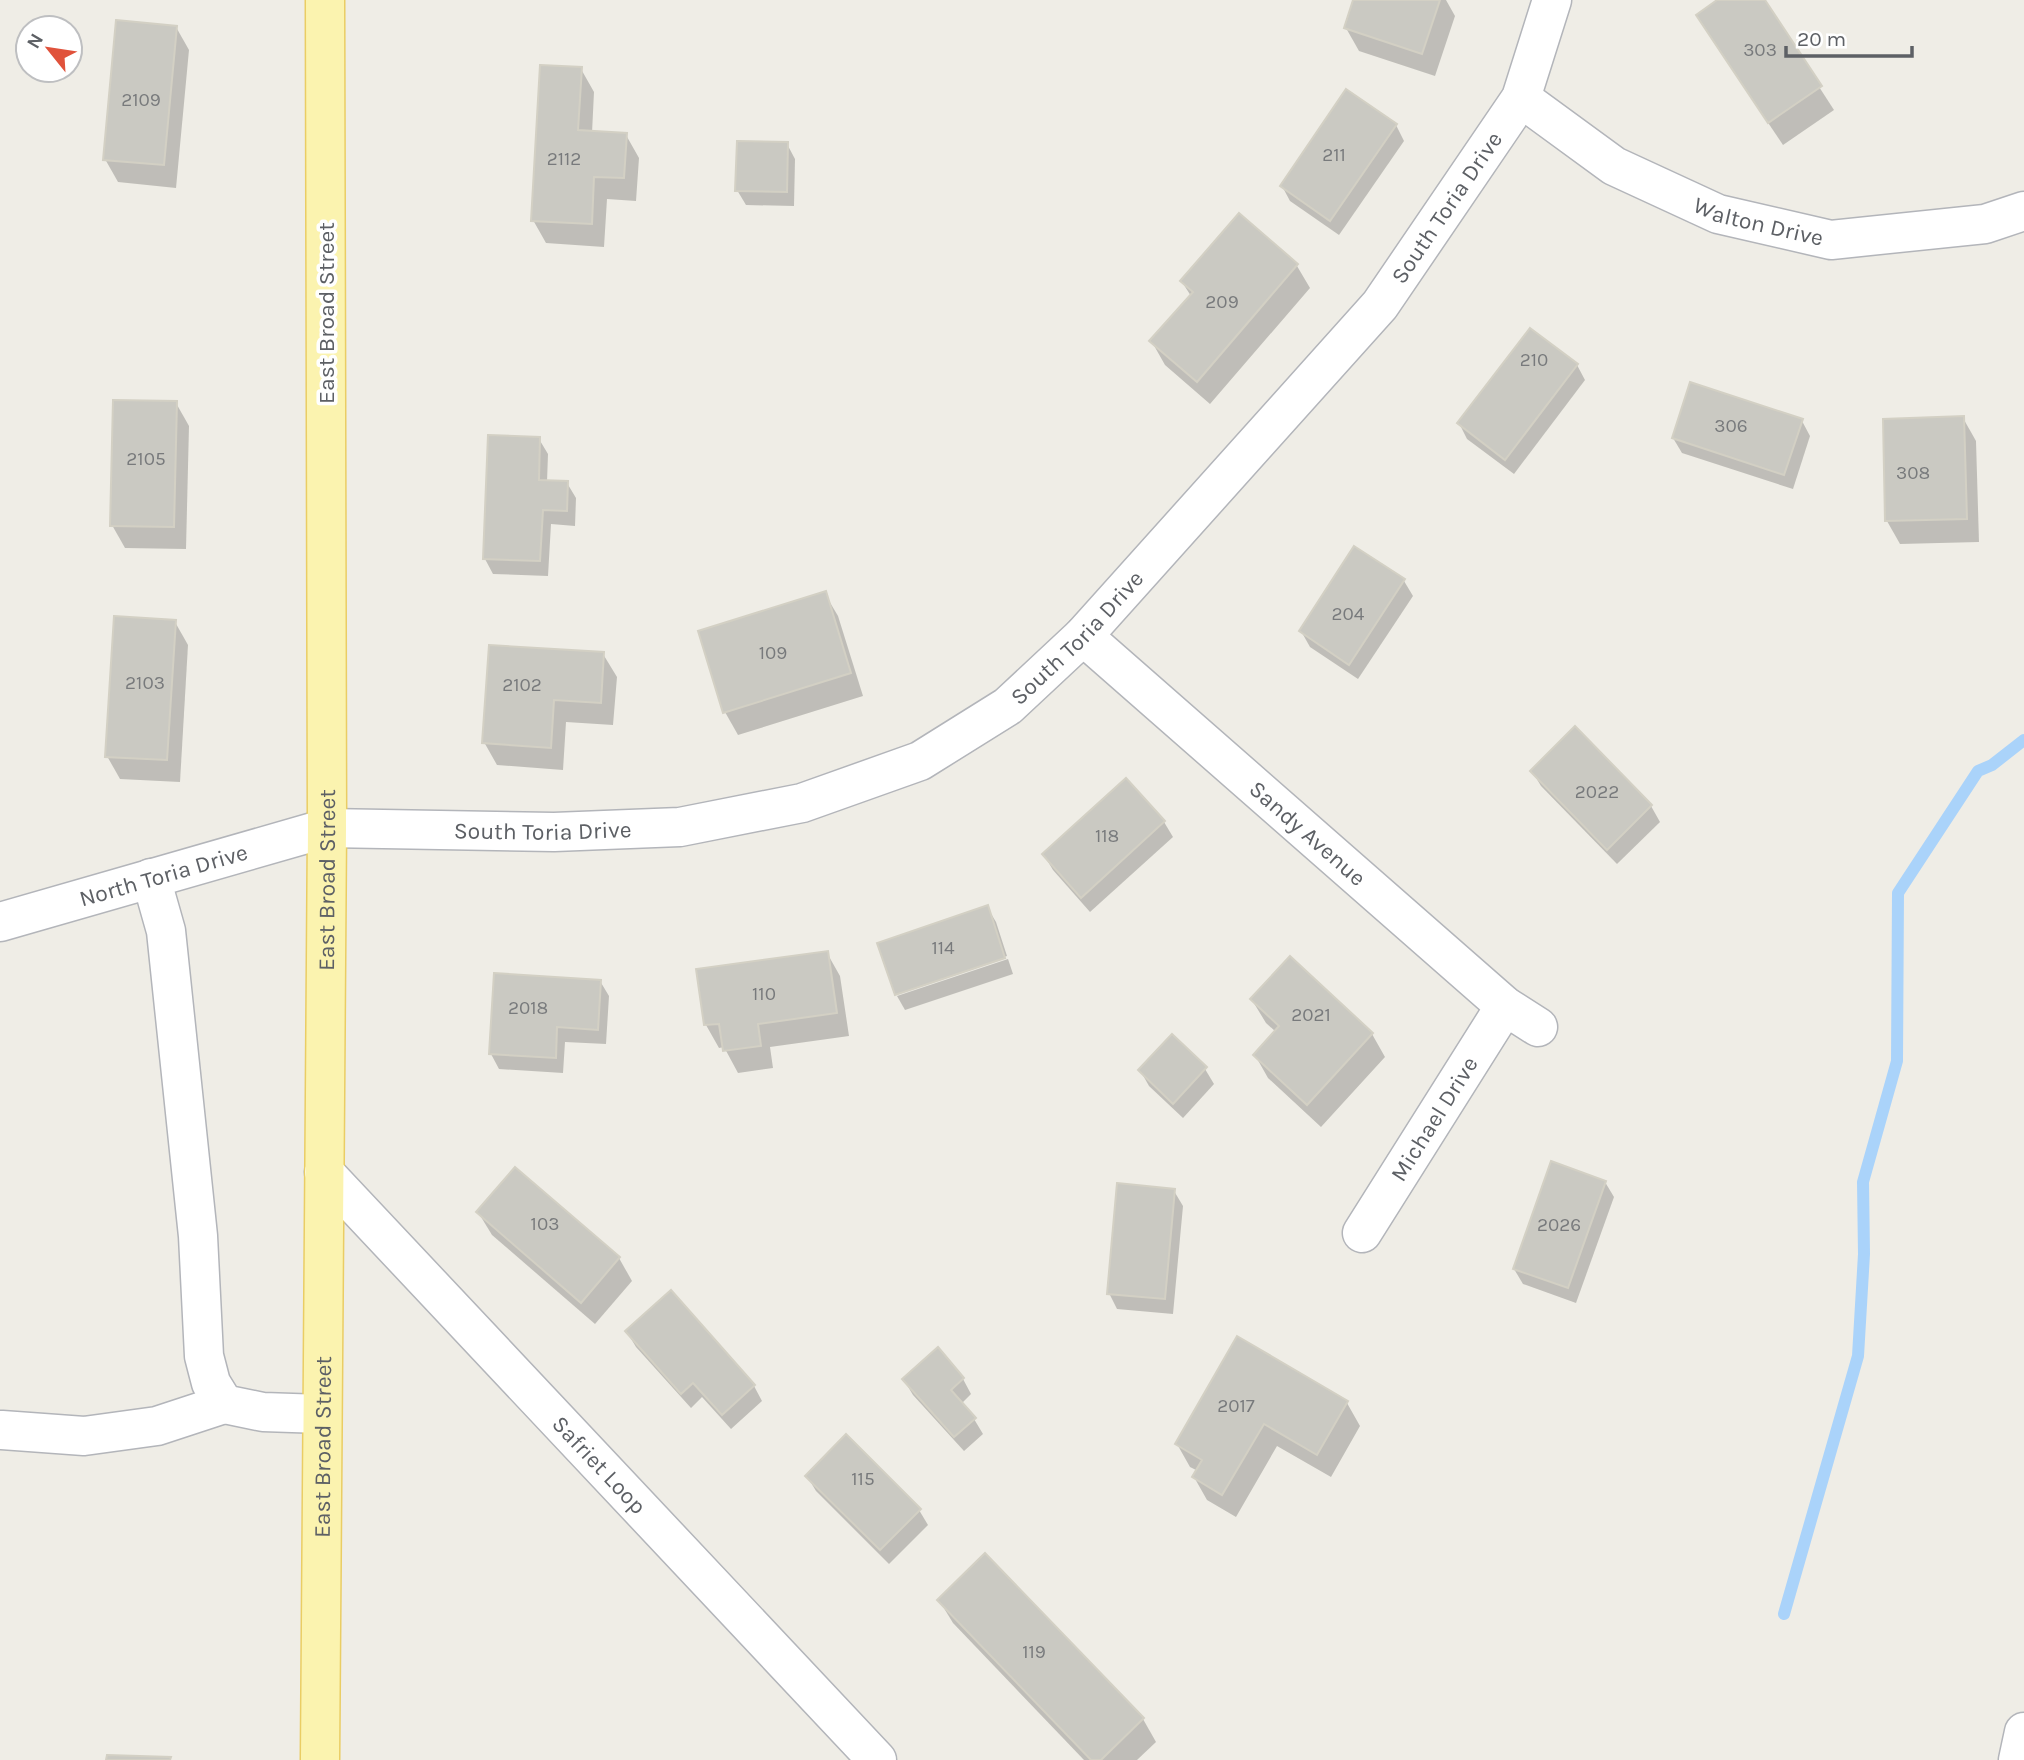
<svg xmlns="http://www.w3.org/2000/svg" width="2024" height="1760" font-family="Karla,sans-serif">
	<rect width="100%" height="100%" fill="#efede6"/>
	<g fill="#0003">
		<polygon points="1355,0 1446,0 1455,16 1435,76 1359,51 1346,28"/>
		<polygon points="1720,0 1763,0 1834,110 1783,145 1711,38"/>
		<polygon points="176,27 189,50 176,188 118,182 105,159"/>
		<polygon points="581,69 594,92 592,133 626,135 639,158 636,201 607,199 604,247 546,243 533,220"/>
		<polygon points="1396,125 1404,141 1339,235 1290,201 1282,186"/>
		<polygon points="787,144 795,159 794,206 746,205 737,190"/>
		<polygon points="1240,216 1297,266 1310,288 1210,404 1165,365 1152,342 1191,296 1182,282"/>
		<polygon points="1577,365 1585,380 1514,474 1467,439 1459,423"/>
		<polygon points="176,403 189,426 186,549 125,548 112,525"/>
		<polygon points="1963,418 1976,441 1979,542 1900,544 1887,521 1885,420"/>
		<polygon points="1802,421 1810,436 1793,489 1682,453 1673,438"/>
		<polygon points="539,439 548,454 547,482 567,483 576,498 575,526 551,524 548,576 493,574 485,559"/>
		<polygon points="1404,581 1413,596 1358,679 1310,647 1301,631"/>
		<polygon points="825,594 838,616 863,696 738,735 725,712 700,632"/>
		<polygon points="175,622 188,645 180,782 120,779 107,756"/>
		<polygon points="603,654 617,677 613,725 566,722 563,770 497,765 484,742"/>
		<polygon points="1575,729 1651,806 1660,822 1617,864 1541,786 1532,771"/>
		<polygon points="1164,822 1173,837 1090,912 1053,870 1044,855"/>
		<polygon points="987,907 996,922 1007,956 897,993 897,995 879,944"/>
		<polygon points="827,953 840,976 849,1036 770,1047 773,1068 738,1073 724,1047 719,1048 706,1025"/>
		<polygon points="1008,959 1013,974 905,1010 897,996"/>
		<polygon points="600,981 609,996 606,1044 565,1042 563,1073 499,1069 491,1054"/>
		<polygon points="1252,1000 1372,1034 1385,1057 1321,1127 1268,1078 1255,1055 1276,1032 1266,1023"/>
		<polygon points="1205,1069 1214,1084 1183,1118 1149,1086 1140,1070"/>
		<polygon points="1605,1182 1614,1197 1576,1303 1523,1284 1514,1269"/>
		<polygon points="1174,1191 1183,1206 1173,1314 1117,1309 1109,1293"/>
		<polygon points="478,1212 619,1258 632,1281 595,1324 492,1235"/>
		<polygon points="627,1332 754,1386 762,1401 731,1429 702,1397 691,1408 636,1347"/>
		<polygon points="1238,1339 1347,1403 1360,1426 1331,1477 1277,1446 1236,1517 1207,1500 1194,1477 1198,1471 1190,1467 1177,1444"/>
		<polygon points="963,1379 971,1394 961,1404 974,1419 983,1434 964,1451 913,1395 904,1380"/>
		<polygon points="807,1476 919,1510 928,1525 889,1564 816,1491"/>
		<polygon points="939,1600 1143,1719 1156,1742 1137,1760 1084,1760 953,1623"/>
	</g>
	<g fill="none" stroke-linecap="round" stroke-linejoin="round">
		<polyline stroke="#aad3fa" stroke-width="12" points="1784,1614 1858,1356 1864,1254 1863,1182 1897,1061 1898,893 1978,771 1992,765 2024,740"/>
	</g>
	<g fill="#cac9c2" stroke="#d3d0c4" stroke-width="2">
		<polygon points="1353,0 1440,0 1422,54 1344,28"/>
		<polygon points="1717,0 1765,0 1822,86 1768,123 1696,15"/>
		<polygon points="116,20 177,26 164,165 103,160"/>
		<polygon points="540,65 582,67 578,130 627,133 624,178 594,177 592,224 531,221"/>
		<polygon points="1346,89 1397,124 1330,221 1280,186"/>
		<polygon points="737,141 788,142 787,192 735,191"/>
		<polygon points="1239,213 1298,264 1197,382 1149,341 1193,292 1180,281"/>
		<polygon points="1530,328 1578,364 1505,460 1457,423"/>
		<polygon points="1690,382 1803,419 1784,475 1672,438"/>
		<polygon points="113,400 177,401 174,527 110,526"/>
		<polygon points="1964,416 1967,519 1885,521 1883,419"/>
		<polygon points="488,435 540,437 539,480 568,481 567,511 543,510 540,561 483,559"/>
		<polygon points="1354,546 1405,579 1349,665 1299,631"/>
		<polygon points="826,591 851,673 723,713 698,631"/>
		<polygon points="114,616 176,620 167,760 105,757"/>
		<polygon points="489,645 604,652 601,703 554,700 551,748 482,743"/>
		<polygon points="1575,726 1652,805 1607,850 1530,771"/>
		<polygon points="1126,778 1165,821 1081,898 1042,854"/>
		<polygon points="988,905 1005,958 895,995 877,943"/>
		<polygon points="828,951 837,1013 758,1024 761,1046 723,1051 719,1024 704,1025 696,969"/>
		<polygon points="1290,956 1373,1033 1307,1105 1253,1055 1279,1026 1250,999"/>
		<polygon points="494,973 601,980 598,1030 557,1027 556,1058 489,1054"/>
		<polygon points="1172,1034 1207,1067 1173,1104 1138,1070"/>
		<polygon points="1551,1161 1606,1181 1568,1288 1513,1269"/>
		<polygon points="515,1167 620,1257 581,1303 476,1212"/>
		<polygon points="1117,1183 1175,1189 1165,1299 1107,1294"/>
		<polygon points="671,1290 755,1385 722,1415 693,1383 681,1394 625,1331"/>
		<polygon points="1237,1336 1348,1401 1317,1455 1264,1424 1222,1495 1192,1477 1202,1460 1175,1444"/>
		<polygon points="938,1347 964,1378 951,1390 976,1418 954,1437 902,1379"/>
		<polygon points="846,1434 921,1509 880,1550 805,1476"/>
		<polygon points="985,1553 1144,1718 1101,1760 1091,1760 937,1600"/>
		<polygon points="107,1755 171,1757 170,1760 106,1760"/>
	</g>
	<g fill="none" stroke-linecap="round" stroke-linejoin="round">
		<defs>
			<g id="minor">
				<path id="s1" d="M 1521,98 L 1614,166 L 1718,214 L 1831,240 L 1985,224 L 2024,211"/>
				<path id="s2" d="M 1083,636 L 1505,1006 L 1538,1027"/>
				<polyline points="151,878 166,931 198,1236 204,1356 211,1383 224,1404 263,1412 322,1414"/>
				<path id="s3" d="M 0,922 L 327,828 L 554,832 L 680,827 L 802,803 L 920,761 L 1008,706 L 1083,636 L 1380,305 L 1521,98 L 1552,0"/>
				<path id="s4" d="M 324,1172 L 877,1760"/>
				<path id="s5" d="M 1362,1233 L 1505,1006"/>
				<polyline points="2,1430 84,1436 157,1426 224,1404"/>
				<polyline points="2018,1760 2024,1732"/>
			</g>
			<g id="major">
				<path id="s6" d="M 320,1760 L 327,828 L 325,0"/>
			</g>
		</defs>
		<use href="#minor" stroke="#b3b5ba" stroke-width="41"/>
		<use href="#major" stroke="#eacd64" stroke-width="41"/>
		<use href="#minor" stroke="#fff" stroke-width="38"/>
		<use href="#major" stroke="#fbf3af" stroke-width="38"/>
	</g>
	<g text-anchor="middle" stroke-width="7" stroke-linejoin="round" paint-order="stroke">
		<g font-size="19" fill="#787a7c">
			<text x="1760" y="56">303</text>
			<text x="141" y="106">2109</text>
			<text x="1334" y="161">211</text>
			<text x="564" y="165">2112</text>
			<text x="1222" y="308">209</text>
			<text x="1534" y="366">210</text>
			<text x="1731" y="432">306</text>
			<text x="146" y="465">2105</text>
			<text x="1913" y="479">308</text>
			<text x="1348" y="620">204</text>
			<text x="773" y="659">109</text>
			<text x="145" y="689">2103</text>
			<text x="522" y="691">2102</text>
			<text x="1597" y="798">2022</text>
			<text x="1107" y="842">118</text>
			<text x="943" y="954">114</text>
			<text x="764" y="1000">110</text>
			<text x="528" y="1014">2018</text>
			<text x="1311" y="1021">2021</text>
			<text x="545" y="1230">103</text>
			<text x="1559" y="1231">2026</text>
			<text x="1236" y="1412">2017</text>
			<text x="863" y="1485">115</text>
			<text x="1034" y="1658">119</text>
		</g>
		<g font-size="23" fill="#5d6065" stroke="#fff">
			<text dy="8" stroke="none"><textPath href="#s3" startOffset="1712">South Toria Drive</textPath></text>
			<text dy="8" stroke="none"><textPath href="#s1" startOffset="271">Walton Drive</textPath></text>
			<text transform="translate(326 313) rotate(-90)" y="8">East Broad Street</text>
			<text dy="8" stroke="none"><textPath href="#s3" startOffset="1144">South Toria Drive</textPath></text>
			<text dy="8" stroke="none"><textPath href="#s3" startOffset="556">South Toria Drive</textPath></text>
			<text dy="8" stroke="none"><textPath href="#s2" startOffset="299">Sandy Avenue</textPath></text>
			<text dy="8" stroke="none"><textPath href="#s3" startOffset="170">North Toria Drive</textPath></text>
			<text dy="8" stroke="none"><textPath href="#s6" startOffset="880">East Broad Street</textPath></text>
			<text dy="8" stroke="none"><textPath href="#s5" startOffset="135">Michael Drive</textPath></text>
			<text dy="8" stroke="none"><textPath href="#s6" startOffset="313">East Broad Street</textPath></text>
			<text dy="8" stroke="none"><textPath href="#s4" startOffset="402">Safriet Loop</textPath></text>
		</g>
	</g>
	<g transform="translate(49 49) rotate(300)"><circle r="33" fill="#ffffff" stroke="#bebfc1" stroke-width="2"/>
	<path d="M0-5L12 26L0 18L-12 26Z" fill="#e0523b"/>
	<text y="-10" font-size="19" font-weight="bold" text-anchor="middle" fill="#5d6065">N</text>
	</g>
	<path d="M1786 46v10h126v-10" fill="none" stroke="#5d6065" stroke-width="3.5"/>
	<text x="1797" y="46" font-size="21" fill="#5d6065" stroke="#ffffff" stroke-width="5" paint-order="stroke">20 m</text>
</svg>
